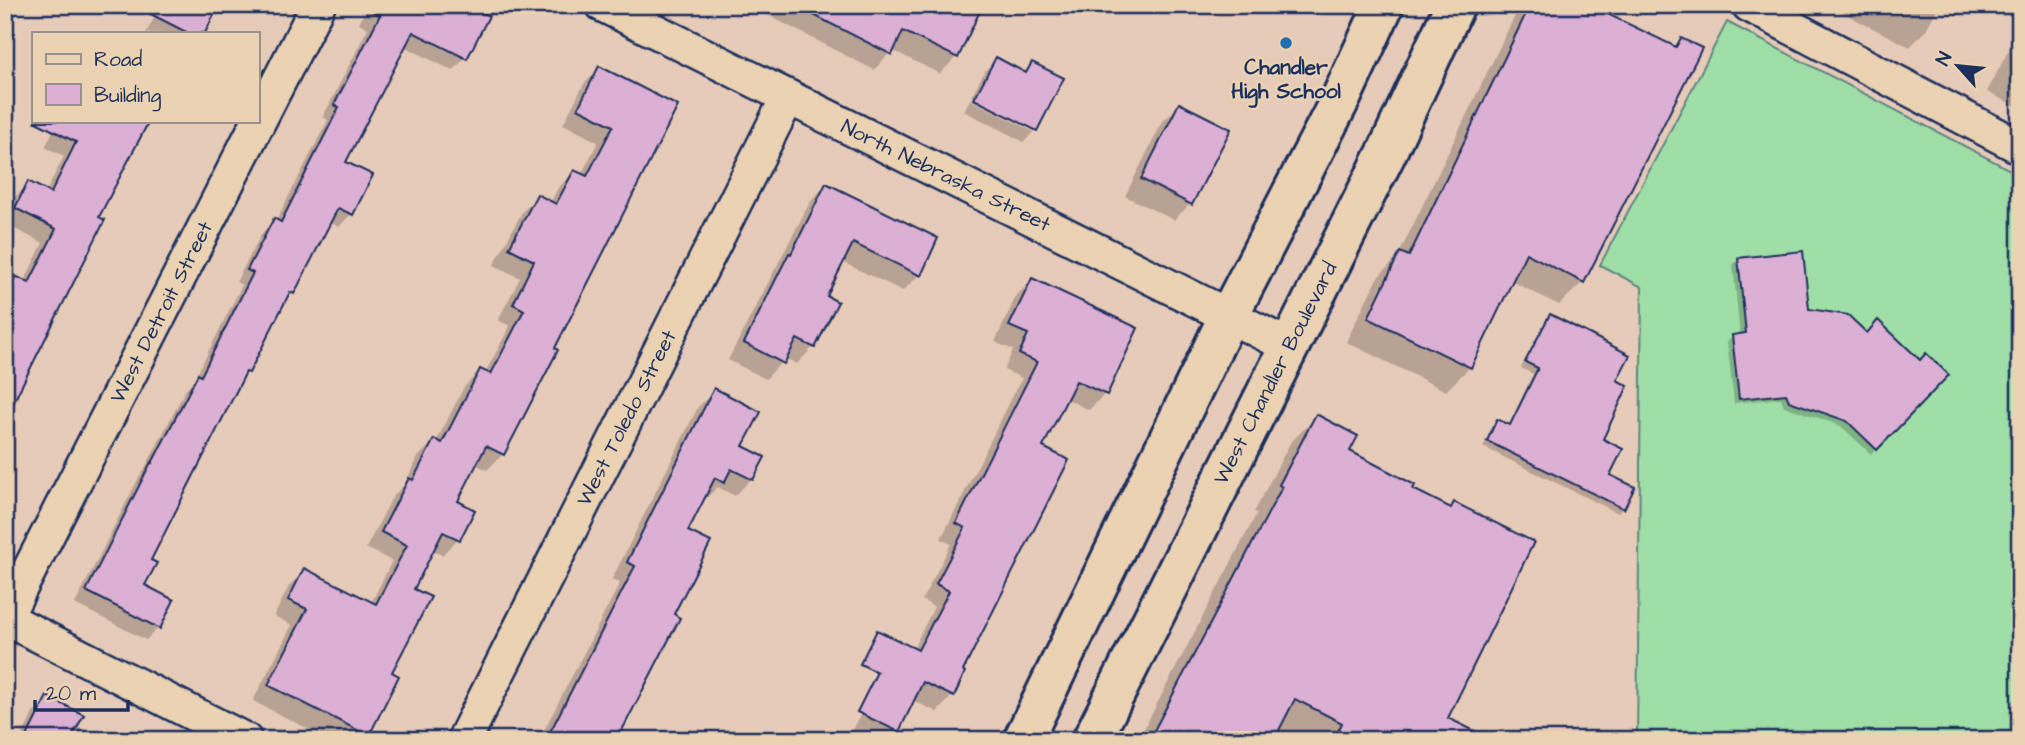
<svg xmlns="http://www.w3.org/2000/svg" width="2025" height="745" font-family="'Architects Daughter',sans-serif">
	<rect width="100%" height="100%" fill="#e7cbb9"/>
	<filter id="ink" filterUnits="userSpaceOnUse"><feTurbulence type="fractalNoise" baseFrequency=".0143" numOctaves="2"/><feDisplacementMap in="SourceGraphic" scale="14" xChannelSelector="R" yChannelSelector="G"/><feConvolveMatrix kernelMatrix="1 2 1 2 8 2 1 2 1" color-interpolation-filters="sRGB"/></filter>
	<g filter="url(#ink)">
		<polygon fill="#9fdea7" stroke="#5d8682" stroke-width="2" points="1727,22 2020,175 2020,740 1637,740 1642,287 1600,265"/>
		<g fill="#0003">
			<polygon points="217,5 203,33 146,33 154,18 165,7"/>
			<polygon points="368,5 486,17 465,58 453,71 404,46 344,162 371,176 351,214 339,227 329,222 293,292 283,302 248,372 239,380 149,560 143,586 158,628 146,640 75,604 139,477 143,472 186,389 194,380 242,285 236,282 262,233 274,220 276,221 328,120 323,117 368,28 359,23"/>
			<polygon points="748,5 960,5 956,57 940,74 892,50 874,70"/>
			<polygon points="1520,5 1585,5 1673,48 1681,40 1583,282 1559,305 1511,281 1470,367 1446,391 1346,342 1377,278 1397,258"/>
			<polygon points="1827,5 1939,5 1926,30 1910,47"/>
			<polygon points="5,25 10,27 5,37"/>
			<polygon points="2020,28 2020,108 1987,92"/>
			<polygon points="996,59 1023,73 1032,64 1062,79 1035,130 1024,142 964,111 970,99 1034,132 1034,128 971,96 985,71"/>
			<polygon points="600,68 676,107 552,349 503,454 487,470 475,464 455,502 458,539 442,555 432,550 412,589 390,673 367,735 362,740 330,740 253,701 292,625 274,616 289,586 305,570 371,603 392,561 366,548 393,496 404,485 418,457 434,441 436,442 464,387 480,371 485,373 510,326 498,320 520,278 494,265 522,212 538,196 550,203 558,188 574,172 581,175 598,142 563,124 584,84"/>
			<polygon points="1180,105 1190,204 1174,220 1125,196 1163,121"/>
			<polygon points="58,121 153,121 140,134 97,218 16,394 19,396 5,423 5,290 17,278 24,282 43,243 5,224 5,216 15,197 29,183 46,192 64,156 45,147"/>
			<polygon points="826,185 919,275 903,291 842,262 825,297 813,347 797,364 785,358 766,379 728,360 810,202"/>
			<polygon points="1739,259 1808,310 1866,335 1946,375 1871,454 1841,426 1784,406 1781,398 1734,403 1727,342 1733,337 1740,336 1733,265"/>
			<polygon points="1032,280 1105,394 1089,410 1065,398 1041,448 952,696 937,712 912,700 897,731 888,740 867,740 852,732 887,660 913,649 934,607 922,600 951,544 941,539 1022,378 1004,370 1013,350 995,342 1016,296"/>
			<polygon points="1551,317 1600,440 1608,476 1623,508 1618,513 1483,447 1492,427 1498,421 1508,427 1533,374 1521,368 1545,322"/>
			<polygon points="715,390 741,447 751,479 735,496 718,487 706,498 704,497 686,531 672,615 615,740 539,740 620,583 612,579 698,407"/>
			<polygon points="1316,417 1348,452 1410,490 1449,510 1454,505 1445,718 1489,740 1297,740 1277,730 1272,740 1138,740 1257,513 1254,512 1290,443"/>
			<polygon points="48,698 76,725 104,740 20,740 33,713"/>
		</g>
		<g fill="#dcb0d4" stroke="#1b2f5e" stroke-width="2">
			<polygon points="133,5 219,5 205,33 188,33"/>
			<polygon points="361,5 468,5 489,16 467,59 413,32 346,162 373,175 353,215 338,208 294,294 290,292 249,373 246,372 151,560 157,563 145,585 174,600 160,629 86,591 151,462 152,463 198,374 201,376 253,273 247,270 274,218 281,222 339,107 334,105 380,15"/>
			<polygon points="794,5 964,5 979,13 958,58 903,31 892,55"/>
			<polygon points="1530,5 1589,5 1676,47 1681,38 1702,48 1584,283 1526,253 1471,368 1368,318 1400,252 1409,256"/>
			<polygon points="996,57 1026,73 1032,62 1064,78 1037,131 974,99"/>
			<polygon points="599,66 678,106 555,348 558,350 504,455 486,446 458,501 475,510 460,540 443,532 414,589 431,597 392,672 399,676 369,736 268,685 307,609 288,600 304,568 376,604 407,545 381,532 409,478 413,480 434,439 442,443 480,369 491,374 524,310 513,304 534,261 509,248 537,194 556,204 574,170 587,176 613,126 578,108"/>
			<polygon points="1179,103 1231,129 1192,205 1141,179"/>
			<polygon points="34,121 149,121 99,217 105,220 5,419 5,298 16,276 29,283 56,229 15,208 28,181 51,193 76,142"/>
			<polygon points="826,183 938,238 921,276 853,243 827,296 838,302 815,348 797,339 784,364 744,343 789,253 791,254"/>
			<polygon points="1803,251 1809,309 1848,315 1867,333 1878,320 1920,360 1926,353 1949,375 1877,450 1847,421 1789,401 1786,394 1739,399 1732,335 1746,333 1738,258"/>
			<polygon points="1032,278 1138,328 1107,395 1076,381 1043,447 1069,460 963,671 965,672 954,697 923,682 899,732 857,712 877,672 860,664 877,630 918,650 949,591 936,584 965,528 956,523 1037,362 1019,354 1028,334 1009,326"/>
			<polygon points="1550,314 1630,355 1617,380 1628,386 1603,439 1623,449 1610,475 1635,487 1624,509 1487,441 1497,419 1510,425 1538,368 1525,362"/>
			<polygon points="714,388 761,412 743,446 765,457 753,480 731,469 724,483 715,478 688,531 711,542 674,614 680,618 617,740 546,740 635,566 627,562"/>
			<polygon points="1316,414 1358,436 1350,451 1415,485 1413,489 1451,508 1454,502 1534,542 1448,718 1493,740 1334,740 1342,723 1295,699 1274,740 1149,740 1282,487 1279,485"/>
			<polygon points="47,696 84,715 70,740 25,740"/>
		</g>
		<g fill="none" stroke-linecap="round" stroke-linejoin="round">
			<defs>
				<g id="street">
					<polyline points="603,5 1289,346"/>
					<polyline points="1749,5 2020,147"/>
					<polyline points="5,618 318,5"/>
					<polyline points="5,618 245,740"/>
					<polyline points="464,740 788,97"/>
				</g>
				<g id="secondary">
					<polyline points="1023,740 1229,315 1342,96 1384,5"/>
					<polyline points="1092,740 1386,154 1455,5"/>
				</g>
			</defs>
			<use href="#street" stroke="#1b2f5e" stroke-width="38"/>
			<use href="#secondary" stroke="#1b2f5e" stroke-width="44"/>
			<use href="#street" stroke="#ead2b2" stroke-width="33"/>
			<use href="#secondary" stroke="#ead2b2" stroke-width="38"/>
		</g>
	</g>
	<circle fill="#1f6fb2" stroke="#ead2b2" stroke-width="2.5" cx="1286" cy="43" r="7"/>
	<g text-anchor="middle" stroke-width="5" stroke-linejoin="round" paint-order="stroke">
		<g font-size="21" font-weight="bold" fill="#1b2f5e" stroke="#ead2b2">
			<text x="1286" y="74">Chandler<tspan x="1286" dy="24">High School</tspan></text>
		</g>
		<g font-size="21" fill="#1b2f5e" stroke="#ead2b2">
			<text transform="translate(946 175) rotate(26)" y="7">North Nebraska Street</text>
			<text transform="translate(161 312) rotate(-63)" y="7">West Detroit Street</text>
			<text transform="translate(1275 373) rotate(-63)" y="7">West Chandler Boulevard</text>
			<text transform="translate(626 418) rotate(-63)" y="7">West Toledo Street</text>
		</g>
	</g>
	<rect width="2025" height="745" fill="none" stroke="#ead2b2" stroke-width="28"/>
	<rect x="14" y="14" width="1997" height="717" fill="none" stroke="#1b2f5e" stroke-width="2.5" filter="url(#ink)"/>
	<rect x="32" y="32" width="228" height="91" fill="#ead2b2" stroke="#979190" stroke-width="2"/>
	<rect x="46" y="54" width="35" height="10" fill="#ead2b2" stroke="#979190" stroke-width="2"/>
	<text x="94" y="66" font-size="21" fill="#1b2f5e">Road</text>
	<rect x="46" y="84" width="35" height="21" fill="#dcb0d4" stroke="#979190" stroke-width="2"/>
	<text x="94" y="102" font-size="21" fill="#1b2f5e">Building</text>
	<g transform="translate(1958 66) rotate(297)" stroke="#ead2b2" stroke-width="5" paint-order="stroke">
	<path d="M0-5L12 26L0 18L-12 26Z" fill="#1b2f5e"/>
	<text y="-10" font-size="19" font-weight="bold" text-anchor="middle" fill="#1b2f5e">N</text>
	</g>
	<path d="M35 700v10h93v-10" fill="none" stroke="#1b2f5e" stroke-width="3.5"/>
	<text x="46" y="700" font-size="21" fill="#1b2f5e" stroke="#ead2b2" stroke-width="5" paint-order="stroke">20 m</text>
</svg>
